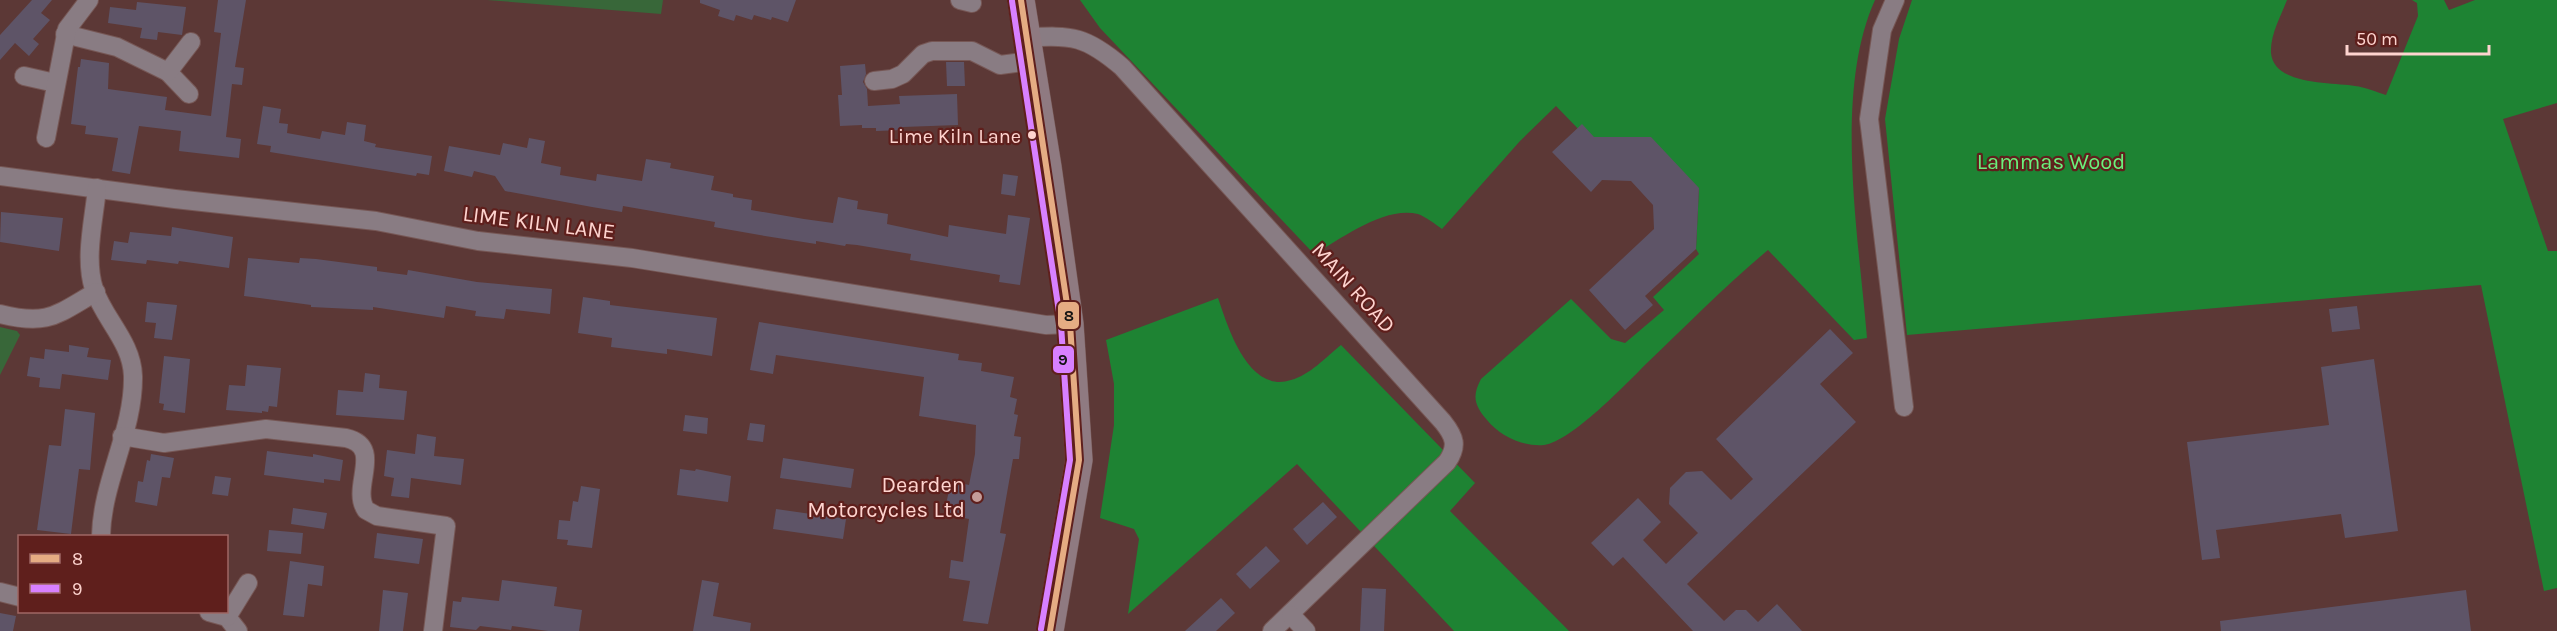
<svg xmlns="http://www.w3.org/2000/svg" width="2557" height="631" font-family="Karla,sans-serif">
	<rect width="100%" height="100%" fill="#5c3836"/>
	<g fill="#386739">
		<polygon points="487,0 663,0 661,14"/>
		<polygon points="0,327 17,331 20,335 0,375"/>
	</g>
	<g fill="#1e8333">
		<path d="M 1080,0 L 1875,0 C 1833,93 1859,238 1867,338 L 1854,340 L 1768,250 C 1726,285 1687,325 1647,363 C 1626,384 1572,441 1544,445 C 1523,447 1500,436 1487,420 C 1474,405 1472,396 1481,379 L 1571,299 L 1611,339 L 1625,343 L 1664,310 L 1653,297 L 1699,254 L 1696,249 L 1699,188 L 1589,140 L 1556,106 L 1520,141 L 1442,229 C 1435,224 1426,217 1418,214 C 1384,206 1343,238 1314,254 L 1100,28 Z"/>
		<path d="M 1912,0 L 2287,0 C 2281,16 2270,35 2271,53 C 2274,86 2333,82 2355,86 C 2365,87 2376,92 2386,95 L 2418,16 L 2417,3 L 2412,0 L 2444,0 L 2449,10 L 2475,0 L 2557,0 L 2557,103 L 2503,119 L 2548,251 L 2557,251 L 2557,588 L 2544,591 L 2481,285 L 1907,335 L 1885,119 L 1899,39 Z"/>
		<path d="M 1218,298 C 1228,327 1248,394 1291,380 C 1310,375 1326,357 1341,345 L 1475,483 L 1450,511 L 1569,631 L 1454,631 L 1297,464 L 1128,614 L 1139,539 L 1134,529 L 1100,518 L 1114,425 L 1114,384 L 1106,340 Z"/>
	</g>
	<g fill="#5e5467">
		<polygon points="32,0 52,0 41,13 50,20 33,39 39,44 29,56 15,43 0,60 0,35"/>
		<polygon points="218,0 246,0 235,67 244,68 242,85 232,84 226,137 241,139 239,158 179,151 181,131 139,126 130,174 112,171 118,138 85,134 86,126 71,124 78,67 80,67 81,59 109,63 108,89 167,97 165,110 211,116 221,33 214,32"/>
		<polygon points="700,0 796,0 788,22 772,17 771,20 754,15 752,20 736,15 734,21 718,16 720,10 700,3"/>
		<polygon points="137,2 186,7 182,35 158,32 157,40 140,38 142,28 108,23 110,7 136,10"/>
		<polygon points="946,62 964,62 965,86 947,86"/>
		<polygon points="865,64 866,74 863,82 867,89 868,106 900,104 899,96 957,94 958,125 903,127 903,130 876,131 876,128 862,128 862,125 840,126 838,95 842,95 840,66"/>
		<polygon points="263,106 281,109 279,123 288,124 287,133 320,139 322,131 345,135 347,122 366,125 364,141 376,144 375,147 432,156 429,175 417,173 416,176 270,152 271,146 257,144"/>
		<polygon points="1582,124 1594,137 1651,137 1699,188 1696,249 1645,296 1653,305 1625,330 1589,290 1654,229 1653,205 1631,181 1602,180 1591,192 1552,152"/>
		<polygon points="529,138 545,141 541,163 561,167 560,175 596,181 597,174 642,181 646,159 671,163 670,168 714,176 711,190 733,194 733,197 752,200 751,210 804,219 833,223 838,197 858,201 857,209 888,214 887,224 948,237 949,225 1006,234 1008,215 1030,218 1020,285 999,282 1000,275 910,260 911,254 857,245 846,244 845,246 816,241 816,244 765,236 714,227 715,222 623,206 622,212 592,207 505,191 495,176 474,171 472,177 444,171 449,146 500,155 503,143 527,148"/>
		<polygon points="1003,174 1018,176 1015,196 1001,194"/>
		<polygon points="1,212 63,218 59,251 0,242"/>
		<polygon points="172,227 233,237 229,268 179,261 178,264 147,260 146,264 111,260 114,241 128,243 130,232 171,236"/>
		<polygon points="248,258 299,263 300,258 316,259 377,267 377,271 407,275 408,270 477,282 552,289 550,314 506,309 504,319 475,316 476,311 446,306 444,318 373,307 373,310 311,307 311,305 244,296"/>
		<polygon points="583,297 610,301 610,305 717,318 712,356 667,349 667,354 611,347 612,338 578,333"/>
		<polygon points="147,302 177,305 172,340 154,338 156,323 145,322"/>
		<polygon points="2357,306 2360,329 2332,332 2329,309"/>
		<polygon points="759,322 959,354 958,360 982,363 981,371 1014,377 1010,397 1017,399 1014,414 1018,415 1014,436 1021,437 1019,459 1013,459 1000,533 1006,534 988,624 963,621 970,581 949,578 951,560 963,562 969,519 944,514 951,481 969,485 975,454 976,425 919,416 924,377 776,355 773,374 750,370"/>
		<polygon points="1830,329 1853,353 1820,384 1856,422 1687,584 1724,621 1736,610 1746,610 1758,622 1777,604 1802,631 1693,631 1623,557 1613,566 1591,543 1638,498 1661,522 1643,540 1666,564 1698,533 1669,504 1670,488 1686,472 1702,471 1731,500 1753,479 1716,439"/>
		<polygon points="69,345 89,348 87,357 111,360 108,380 62,374 60,389 39,387 40,378 27,376 30,357 44,359 45,349 69,352"/>
		<polygon points="164,356 190,359 185,413 163,410 164,404 159,403"/>
		<polygon points="2374,359 2398,531 2345,538 2341,514 2216,530 2220,558 2202,560 2187,442 2329,425 2321,367"/>
		<polygon points="247,365 281,368 277,407 269,406 268,412 262,411 262,413 226,410 229,385 245,386"/>
		<polygon points="365,373 380,375 379,388 407,391 404,420 336,415 338,390 363,392"/>
		<polygon points="65,409 95,413 90,470 79,469 71,534 37,530 49,445 61,446"/>
		<polygon points="685,415 708,418 707,434 683,431"/>
		<polygon points="750,423 765,425 763,442 747,440"/>
		<polygon points="417,434 436,437 434,456 464,459 461,485 411,478 409,498 391,496 394,478 384,476 387,450 415,454"/>
		<polygon points="267,451 313,457 313,454 343,460 340,481 324,479 324,483 264,475"/>
		<polygon points="151,454 174,458 170,478 162,477 157,506 135,502 138,481 143,482 147,460 150,461"/>
		<polygon points="783,458 854,469 851,488 780,478"/>
		<polygon points="680,469 695,471 696,469 731,476 728,502 677,495"/>
		<polygon points="215,476 231,478 228,496 212,494"/>
		<polygon points="581,486 600,489 592,548 567,545 568,540 557,539 559,520 570,521 573,501 578,502"/>
		<polygon points="1323,502 1337,517 1307,545 1293,529"/>
		<polygon points="293,508 327,513 324,529 291,524"/>
		<polygon points="776,509 846,519 843,539 773,529"/>
		<polygon points="269,530 303,533 301,554 267,551"/>
		<polygon points="377,533 423,539 419,564 374,558"/>
		<polygon points="1266,546 1280,561 1250,589 1236,574"/>
		<polygon points="290,561 324,566 322,586 308,584 304,617 283,615"/>
		<polygon points="502,580 557,587 554,606 582,610 579,631 548,631 512,626 511,630 480,626 476,630 450,627 453,601 461,602 462,597 499,601"/>
		<polygon points="702,580 719,583 713,616 751,623 750,631 693,631"/>
		<polygon points="1362,588 1386,589 1384,631 1360,631"/>
		<polygon points="383,590 408,593 403,631 379,631"/>
		<polygon points="2466,590 2471,631 2221,631 2220,621"/>
		<polygon points="1221,598 1235,613 1216,631 1185,631"/>
		<polygon points="0,613 16,616 13,631 0,631"/>
	</g>
	<g fill="none" stroke-linecap="round" stroke-linejoin="round">
		<defs>
			<g id="street">
				<polyline points="960,0 972,3"/>
				<polyline points="1895,0 1882,30 1869,119 1904,407"/>
				<polyline points="65,34 117,47 168,72 189,94"/>
				<path d="M 1026,38 C 1072,34 1087,37 1122,67 L 1443,422 C 1455,437 1458,446 1447,462 L 1272,631"/>
				<polyline points="168,72 191,42"/>
				<polyline points="24,76 55,83"/>
				<polyline points="874,81 892,79 903,74 923,54 932,51 972,51 1000,65 1030,61"/>
				<polyline points="46,138 67,29 89,0"/>
				<polyline points="0,176 175,199 376,221 478,241 632,258 1046,325 1070,324"/>
				<path d="M 97,188 C 94,220 84,258 94,289 C 104,319 132,342 133,376 C 134,431 102,481 101,536"/>
				<path d="M 0,314 C 48,326 56,315 96,292"/>
				<path d="M 122,436 L 164,443 L 266,429 L 346,438 C 385,447 350,487 366,510 L 377,516 L 446,526 L 433,631"/>
				<polyline points="0,592 20,597"/>
				<polyline points="209,612 227,617 238,631"/>
				<polyline points="1291,615 1306,631"/>
				<polyline points="227,617 248,583"/>
			</g>
			<polyline id="primary" points="1021,0 1048,167 1070,324 1079,460 1050,631"/>
		</defs>
		<use href="#street" stroke="#765755" stroke-width="20"/>
		<use href="#primary" stroke="#765755" stroke-width="28"/>
		<use href="#street" stroke="#897c83" stroke-width="18"/>
		<use href="#primary" stroke="#8f7a81" stroke-width="27"/>
		<defs>
			<polyline id="bus-1" points="1021,0 1070,324 1079,460 1050,631"/>
			<polyline id="bus-2" points="1012,1 1061,325 1070,460 1041,629"/>
		</defs>
		<use href="#bus-1" stroke="#5f1f1c" stroke-width="10"/>
		<use href="#bus-2" stroke="#5f1f1c" stroke-width="10"/>
		<use href="#bus-1" stroke="#e5ac83" stroke-width="6"/>
		<use href="#bus-2" stroke="#d880ff" stroke-width="6"/>
	</g>
	<circle fill="#fed4cf" stroke="#5f1f1c" stroke-width="2" cx="1032" cy="135" r="5"/>
	<circle fill="#c59d99" stroke="#5f1f1c" stroke-width="2" cx="977" cy="497" r="6"/>
	<g text-anchor="middle" stroke-width="4.5" stroke-linejoin="round" paint-order="stroke">
		<g font-size="20" fill="#fed4cf" stroke="#5f1f1c" text-anchor="end">
			<text x="1021" y="143">Lime Kiln Lane</text>
		</g>
		<g font-size="22" fill="#6af07c" stroke="#5f1f1c">
			<text x="2051" y="169">Lammas Wood</text>
		</g>
		<g font-size="22" fill="#fed4cf" stroke="#5f1f1c">
			<text transform="translate(539 222) rotate(7)" y="8">LIME KILN LANE</text>
			<text transform="translate(1354 287) rotate(48)" y="8">MAIN ROAD</text>
		</g>
		<g font-size="22" fill="#fed4cf" stroke="#5f1f1c" text-anchor="end">
			<text x="965" y="492">Dearden<tspan x="965" dy="25">Motorcycles Ltd</tspan></text>
		</g>
	</g>
	<g stroke="#5f1f1c" stroke-width="2">
		<rect x="1057" y="301" width="23" height="29" rx="6" fill="#e5ac83"/>
		<rect x="1052" y="345" width="23" height="29" rx="6" fill="#d880ff"/>
	</g>
	<g font-size="16" text-anchor="middle" font-weight="bold" fill="#111">
		<text x="1069" y="321">8</text>
		<text x="1063" y="365">9</text>
	</g>
	<rect x="18" y="535" width="210" height="78" fill="#5f1f1c" stroke="#9f6764" stroke-width="1.5"/>
	<rect x="30" y="554" width="30" height="9" fill="#e5ac83" stroke="#9f6764" stroke-width="1.5"/>
	<text x="72" y="565" font-size="18" fill="#fed4cf">8</text>
	<rect x="30" y="584" width="30" height="9" fill="#d880ff" stroke="#9f6764" stroke-width="1.5"/>
	<text x="72" y="595" font-size="18" fill="#fed4cf">9</text>
	<path d="M2347 45v9h142v-9" fill="none" stroke="#fed4cf" stroke-width="3"/>
	<text x="2356" y="45" font-size="18" fill="#fed4cf" stroke="#5f1f1c" stroke-width="4.5" paint-order="stroke">50 m</text>
</svg>
